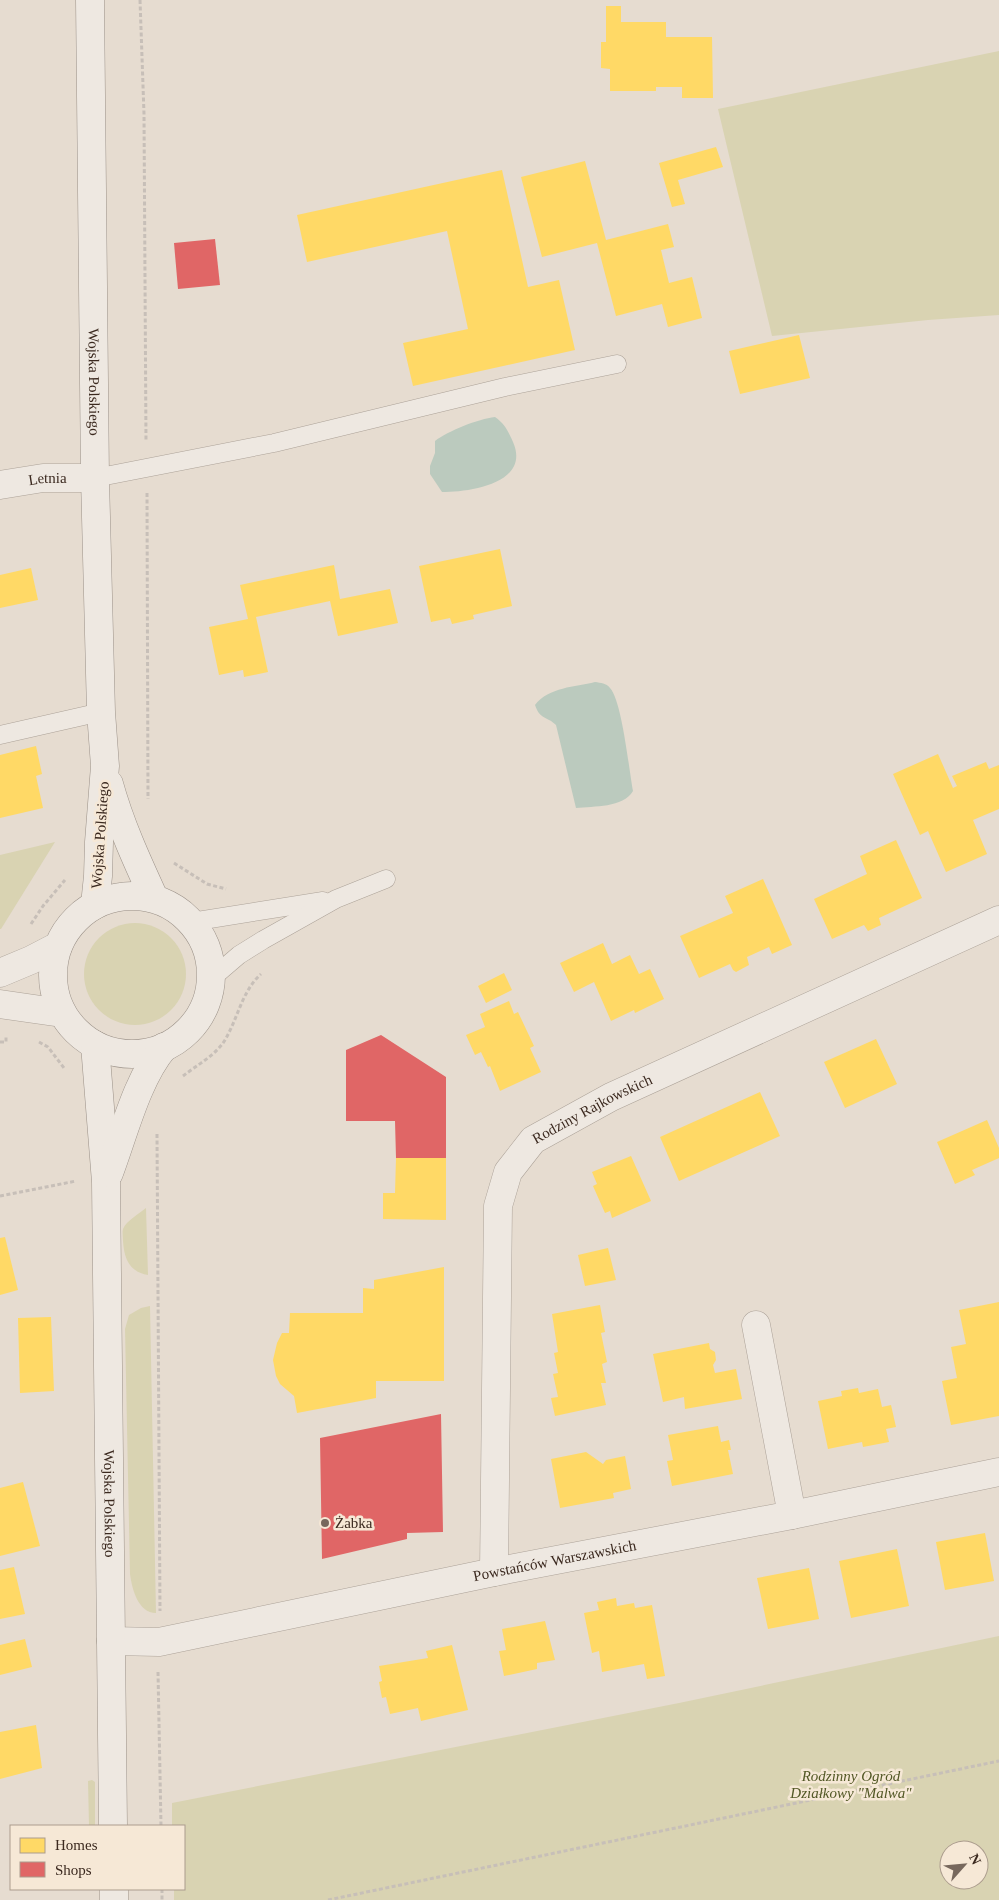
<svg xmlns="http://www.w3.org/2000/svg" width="999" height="1900" font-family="'Times New Roman',serif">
	<rect width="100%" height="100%" fill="#e6dcd0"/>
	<g fill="#d9d3b2" fill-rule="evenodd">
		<polygon points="999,51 999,315 928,320 772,336 718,109"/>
		<polygon points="55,842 1,929 0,929 0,855"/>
		<circle cx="135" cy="974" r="51"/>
		<path d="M 146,1208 L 148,1275 C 129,1272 124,1258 123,1241 C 123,1237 122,1233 123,1229 C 126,1221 140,1213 146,1208 Z"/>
		<path d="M 150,1306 L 156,1613 C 138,1613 132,1589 130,1574 L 125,1329 L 129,1315 L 141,1308 Z"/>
		<path d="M 999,1636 L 999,1900 L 174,1900 L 174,1889 L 184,1889 L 184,1826 L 172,1826 L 172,1803 L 679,1703 ZM 949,1850 L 979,1850 L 979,1880 L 949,1880 Z"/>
		<polygon points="92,1780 95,1782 95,1826 89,1826 88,1781"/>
	</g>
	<g fill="#bbcabe">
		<path d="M 495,417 C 505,424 508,431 513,442 C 531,483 470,492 442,492 L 430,474 L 430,466 L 435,453 L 435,441 C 448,431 478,419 495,417 Z"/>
		<path d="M 595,682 C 601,683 606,683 610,688 C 622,701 629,770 633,791 C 623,808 594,806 576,808 L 556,725 C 547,716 540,720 535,705 C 549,687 575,687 595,682 Z"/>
	</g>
	<g fill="#ffd966">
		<polygon points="606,6 621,6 621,22 666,22 666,37 712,37 713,98 682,98 682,87 656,87 656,91 610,91 610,69 601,68 601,42 606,42"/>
		<polygon points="716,147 723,167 678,180 685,204 672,207 659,163"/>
		<polygon points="585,161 606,240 668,224 674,247 661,250 669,283 692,277 702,318 668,327 662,304 616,316 597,243 542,257 521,177"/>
		<polygon points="502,170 528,287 559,280 575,350 413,386 403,343 468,329 447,231 307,262 297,215"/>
		<polygon points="799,335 810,378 740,394 729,351"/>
		<polygon points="500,549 512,606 473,615 474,619 452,624 450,618 431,622 419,566"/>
		<polygon points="334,565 340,599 390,589 398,623 338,636 330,601 256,617 268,672 244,677 243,670 219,675 209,627 248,619 240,585"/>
		<polygon points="31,568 38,600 0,608 0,575"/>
		<polygon points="36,746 42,774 36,776 43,808 0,818 0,755"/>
		<polygon points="938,754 953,788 957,786 952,776 986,762 989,769 999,765 999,809 973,820 987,854 946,872 928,831 920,835 893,774"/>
		<polygon points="896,840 922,898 879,918 881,925 868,931 864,925 832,939 814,899 867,874 860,856"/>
		<polygon points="763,879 792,945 772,954 769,947 747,957 749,965 736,972 733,970 730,964 699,978 680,936 733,913 725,896"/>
		<polygon points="603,943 612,964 630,955 639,974 650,969 664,999 635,1013 634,1010 611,1021 594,982 574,992 560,963"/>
		<polygon points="504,973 512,990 486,1003 478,986"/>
		<polygon points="509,1001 514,1014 518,1012 534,1046 530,1048 541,1072 500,1091 490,1066 488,1067 481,1052 475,1055 466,1035 485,1027 480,1014"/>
		<polygon points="876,1039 897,1084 845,1108 824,1062"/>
		<polygon points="760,1092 780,1136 679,1181 660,1137"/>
		<polygon points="987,1120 999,1148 999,1158 972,1170 975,1175 955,1184 937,1142"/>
		<polygon points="631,1156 651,1201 612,1218 610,1211 605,1213 593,1186 597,1184 592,1172"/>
		<polygon points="396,1158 446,1158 446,1220 383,1219 383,1193 395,1193"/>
		<polygon points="5,1237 18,1290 0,1295 0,1238"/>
		<polygon points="608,1248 616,1280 585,1286 578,1255"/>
		<polygon points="444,1267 444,1381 376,1381 376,1398 297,1413 294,1396 280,1384 276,1376 273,1360 277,1343 282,1333 289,1333 290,1313 363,1313 363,1288 374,1289 374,1280"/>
		<polygon points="999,1302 999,1416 951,1425 942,1381 957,1378 951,1347 966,1344 959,1310"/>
		<polygon points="600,1305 605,1332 601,1333 607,1362 602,1364 606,1383 601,1383 606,1405 555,1416 551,1398 558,1397 553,1374 558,1373 554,1353 558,1352 552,1314"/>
		<polygon points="51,1317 54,1391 20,1393 18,1318"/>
		<polygon points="709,1343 710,1349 715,1352 716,1360 713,1365 715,1373 736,1369 742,1399 685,1409 684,1397 663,1402 653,1354"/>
		<polygon points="858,1388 859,1393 878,1389 882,1407 891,1405 896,1427 886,1429 889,1442 863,1447 862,1442 828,1449 818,1401 842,1396 841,1391"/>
		<polygon points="718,1426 721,1442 729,1440 731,1450 728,1450 733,1474 672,1486 667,1461 673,1460 668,1435"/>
		<polygon points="586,1452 603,1464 606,1460 625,1456 631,1489 613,1493 614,1498 560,1508 551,1459"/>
		<polygon points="23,1482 40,1546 0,1556 0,1488"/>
		<polygon points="985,1533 994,1581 945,1590 936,1542"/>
		<polygon points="897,1549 909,1606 851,1618 839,1561"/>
		<polygon points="14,1567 25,1614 0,1619 0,1570"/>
		<polygon points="809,1568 819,1619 768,1629 757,1578"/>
		<polygon points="616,1598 617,1606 634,1603 635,1608 652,1605 665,1676 647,1679 644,1664 602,1672 599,1651 592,1653 584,1613 599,1610 597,1602"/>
		<polygon points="545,1621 555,1660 537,1663 537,1669 504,1676 499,1651 506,1650 502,1629"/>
		<polygon points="25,1639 32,1667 0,1675 0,1645"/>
		<polygon points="452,1645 468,1710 421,1721 418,1708 390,1714 386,1697 382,1698 379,1682 382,1681 379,1666 428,1658 426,1651"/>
		<polygon points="36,1725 42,1768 0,1779 0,1732"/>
	</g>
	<g fill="#e06666">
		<polygon points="215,239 220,285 178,289 174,243"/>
		<polygon points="381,1035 446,1077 446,1158 396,1158 395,1121 346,1121 346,1050"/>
		<polygon points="441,1414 443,1532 407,1533 407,1539 322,1559 320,1438"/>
	</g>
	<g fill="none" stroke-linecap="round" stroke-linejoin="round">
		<defs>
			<g id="service">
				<polyline points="95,478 274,443 505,387 617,364"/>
				<polyline points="0,735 101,712"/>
				<polyline points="191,922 323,901"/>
				<polyline points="211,979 239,955 263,940 336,899 386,879"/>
			</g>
			<g id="minor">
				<path id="s1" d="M 0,485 L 43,478 L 95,478"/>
				<polyline points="756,1325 792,1515"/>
				<path id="s2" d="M 494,1572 L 498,1206 L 508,1172 L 533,1140 L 611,1097 L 999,920"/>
				<path id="s3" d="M 111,1641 L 159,1642 L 494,1572 L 792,1515 L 999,1472"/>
			</g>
			<g id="tertiary">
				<polyline points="0,973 31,960 58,946"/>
				<polyline points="0,1004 62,1013"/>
			</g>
			<g id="secondary">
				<path id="s4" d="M 90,0 L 95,478 L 101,712 L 105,766 L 99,842 L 98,876 L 95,905"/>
				<path d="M 109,784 C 120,824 137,861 154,898"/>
				<circle cx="132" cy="975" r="79"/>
				<path id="s5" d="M 95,1045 L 106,1182 L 113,1826"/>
				<path d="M 109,1173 C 124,1133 137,1079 164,1047"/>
				<polyline points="114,1889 114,1900"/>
			</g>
		</defs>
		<use href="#service" stroke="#aca298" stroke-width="19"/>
		<use href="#minor" stroke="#aca298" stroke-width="29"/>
		<use href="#tertiary" stroke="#aca298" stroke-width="29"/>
		<use href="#secondary" stroke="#9b9188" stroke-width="29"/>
		<g stroke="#c7bfb8" stroke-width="3" stroke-dasharray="4 2.5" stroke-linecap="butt">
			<polyline points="140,0 144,114 146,442"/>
			<polyline points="147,493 148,799"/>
			<polyline points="174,863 207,884 226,889"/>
			<polyline points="31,924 43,906 65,880"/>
			<polyline points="0,1042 6,1042 6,1035"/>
			<polyline points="39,1042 48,1047 64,1068"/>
			<path d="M 183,1076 C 197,1065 216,1055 225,1040 C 238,1018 242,991 261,974"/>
			<polyline points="157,1134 160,1611"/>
			<polyline points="0,1196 76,1181"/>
			<polyline points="158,1672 161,1826"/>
			<polyline points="162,1889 162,1900"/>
			<polyline points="328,1900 999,1761"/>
		</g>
		<use href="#service" stroke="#eee8e1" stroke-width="18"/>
		<use href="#minor" stroke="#eee8e1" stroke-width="28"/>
		<use href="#tertiary" stroke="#eee8e1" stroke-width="28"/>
		<use href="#secondary" stroke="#eee8e1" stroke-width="28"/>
	</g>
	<circle fill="#77685d" stroke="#f6e8d6" stroke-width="2" cx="325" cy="1523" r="5"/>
	<g text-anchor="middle" stroke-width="5" stroke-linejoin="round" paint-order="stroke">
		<g font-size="15" fill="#3b291f" stroke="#f6e8d6">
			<text dy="5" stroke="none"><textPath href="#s4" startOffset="382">Wojska Polskiego</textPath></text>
			<text dy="5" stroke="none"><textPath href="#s1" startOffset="48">Letnia</textPath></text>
			<text transform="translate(100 835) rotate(-86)" y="5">Wojska Polskiego</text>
			<text dy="5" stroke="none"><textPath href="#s2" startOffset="509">Rodziny Rajkowskich</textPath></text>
			<text dy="5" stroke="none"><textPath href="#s5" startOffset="459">Wojska Polskiego</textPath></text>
			<text dy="5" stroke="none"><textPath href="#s3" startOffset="452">Powstańców Warszawskich</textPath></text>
		</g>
		<g font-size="15" fill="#3b291f" stroke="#f6e8d6" text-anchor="start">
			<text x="335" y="1528">Żabka</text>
		</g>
		<g font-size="15" font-style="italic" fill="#535826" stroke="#f6e8d6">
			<text x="851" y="1781">Rodzinny Ogród<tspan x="851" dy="17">Działkowy "Malwa"</tspan></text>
		</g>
	</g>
	<rect x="10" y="1825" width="175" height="65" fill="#f6e8d6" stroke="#ab9c8d"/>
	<rect x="20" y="1838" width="25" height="15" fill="#ffd966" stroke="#ab9c8d"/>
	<text x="55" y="1850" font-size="15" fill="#3b291f">Homes</text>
	<rect x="20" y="1862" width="25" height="15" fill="#e06666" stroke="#ab9c8d"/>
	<text x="55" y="1875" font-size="15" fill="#3b291f">Shops</text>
	<g transform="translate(964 1865) rotate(63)"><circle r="24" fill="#f6e8d6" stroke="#ab9c8d"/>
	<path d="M0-4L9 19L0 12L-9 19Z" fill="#77685d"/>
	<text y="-8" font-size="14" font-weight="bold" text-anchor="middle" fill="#3b291f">N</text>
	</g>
</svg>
